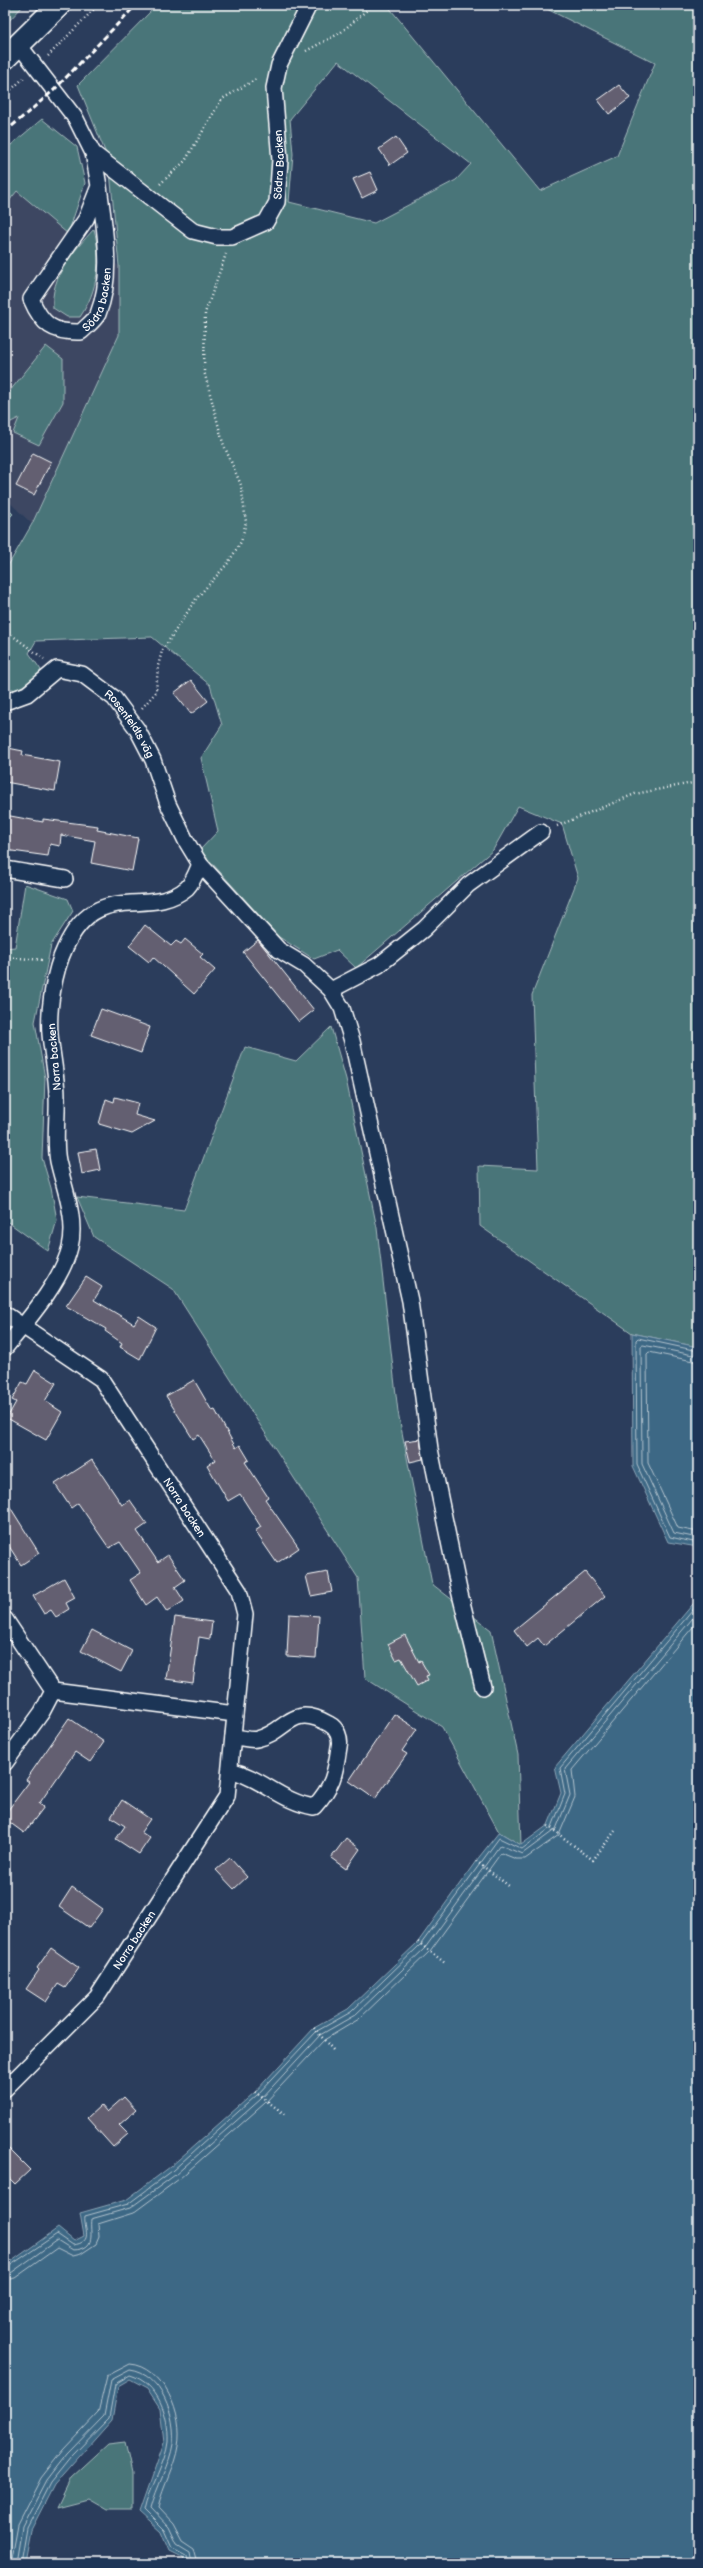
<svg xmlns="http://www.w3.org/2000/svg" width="703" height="2568" font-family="'Balsamiq Sans',sans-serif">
	<rect width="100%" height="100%" fill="#2b3d5c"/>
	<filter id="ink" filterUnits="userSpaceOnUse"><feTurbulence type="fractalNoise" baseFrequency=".025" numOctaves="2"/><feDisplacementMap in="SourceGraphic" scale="8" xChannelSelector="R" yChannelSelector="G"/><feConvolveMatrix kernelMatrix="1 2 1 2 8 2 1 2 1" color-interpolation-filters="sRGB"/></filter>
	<g filter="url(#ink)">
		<polygon fill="#3c4762" points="17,190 68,234 119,266 119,335 32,524 5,498 5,206"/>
		<g fill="#4a7479" stroke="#a4babc" fill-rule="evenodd">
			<polygon points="5,5 24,5 5,25"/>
			<path d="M 157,5 L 387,5 L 540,191 L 617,156 L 655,63 L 539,5 L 698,5 L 698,1347 L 632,1333 L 480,1226 L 479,1166 L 538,1169 L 532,995 L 578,878 L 562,824 L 518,806 L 493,850 L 356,968 L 337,950 L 314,959 L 279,937 L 200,850 L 218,831 L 201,758 L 222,725 L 210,685 L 152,637 L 36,641 L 29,653 L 41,670 L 34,679 L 16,690 L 5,687 L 5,571 L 32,524 L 119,335 L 119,266 L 109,161 L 78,85 ZM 338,61 L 471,164 L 456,180 L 374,223 L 289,202 L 293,154 L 290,119 Z"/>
			<polygon points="42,119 77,147 85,183 68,234 17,191 5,206 5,150"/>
			<path d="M 94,229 C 102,260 98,290 80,317 L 67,317 L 53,308 C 50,276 74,251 94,229 Z"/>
			<polygon points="46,346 63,359 63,402 39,445 13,433 19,418 5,425 5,397"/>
			<polygon points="5,506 13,514 5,522"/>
			<polygon points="25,884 68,899 73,911 51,945 35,1022 45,1078 42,1158 51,1188 57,1220 48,1251 5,1220 5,948 15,947"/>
			<polygon points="331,1027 346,1079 377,1228 398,1412 432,1584 491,1630 518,1755 521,1845 499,1832 442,1727 365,1678 358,1578 173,1289 94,1237 77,1197 184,1210 245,1047 296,1061"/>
			<polygon points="125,2442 132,2474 132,2510 107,2510 88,2499 57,2507 71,2478 108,2444"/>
		</g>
		<g fill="#3e6885" stroke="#8ba4b6">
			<polygon points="632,1333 698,1347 698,1547 668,1542 633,1466"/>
			<polygon points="698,1598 698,2563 184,2563 182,2557 170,2551 162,2532 140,2512 164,2443 160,2408 147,2388 130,2379 118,2386 112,2420 54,2485 31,2530 25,2563 5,2563 5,2266 58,2228 74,2241 84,2236 80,2213 126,2200 170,2167 255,2092 314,2028 348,2009 418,1942 476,1861 499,1832 521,1845 548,1825 561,1793 555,1767"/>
		</g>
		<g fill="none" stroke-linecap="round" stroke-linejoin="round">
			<g stroke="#b2c3ce" stroke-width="1">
				<polyline points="698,1351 638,1338 636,1340 637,1465 670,1537 698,1543"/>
				<polyline points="698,1356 643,1345 641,1346 642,1464 674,1533 698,1538"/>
				<polyline points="698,1362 649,1352 647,1354 648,1463 678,1528 698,1532"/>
				<path d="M 5,2269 L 57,2234 L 73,2245 C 95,2242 83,2229 85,2216 L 128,2204 L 172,2171 L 257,2095 L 317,2031 L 351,2012 L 421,1944 L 499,1838 L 522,1849 L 552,1827 L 565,1794 L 560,1768 L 698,1604"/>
				<path d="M 5,2274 L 11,2273 L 57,2240 L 73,2250 C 98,2249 89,2233 91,2219 L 130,2208 L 175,2175 L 261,2099 L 320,2035 L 355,2015 L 425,1948 L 500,1845 L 522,1854 L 556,1829 L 570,1795 L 565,1769 L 698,1612"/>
				<polyline points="5,2280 15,2278 57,2248 73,2256 81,2254 96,2244 99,2237 98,2224 133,2213 179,2179 265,2103 324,2040 359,2019 430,1951 501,1853 516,1859 525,1859 559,1835 575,1797 572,1770 698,1621"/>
				<path d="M 10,2563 L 17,2525 L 41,2478 L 63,2450 L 98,2413 L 107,2376 L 130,2364 C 164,2366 184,2416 178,2446 C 175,2466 163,2486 158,2507 L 173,2523 L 182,2540 L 194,2548 L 198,2563"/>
				<path d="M 16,2563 L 22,2527 L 46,2481 L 67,2454 L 104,2416 L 111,2380 L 130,2370 C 162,2374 176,2416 173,2444 C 170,2464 156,2488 151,2508 L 169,2527 L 177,2544 L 190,2552 L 192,2563"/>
				<path d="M 21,2563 L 27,2528 L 50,2483 L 71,2457 L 109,2418 L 115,2384 L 130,2375 C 158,2383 169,2415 168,2442 C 166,2462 149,2489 145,2510 L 165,2530 L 173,2548 L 186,2555 L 187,2563"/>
			</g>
		</g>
		<g fill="#645f71" stroke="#fff">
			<polygon points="619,85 630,98 609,114 598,100"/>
			<polygon points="396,137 407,153 390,165 379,149"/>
			<polygon points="370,172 378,190 362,198 353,179"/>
			<polygon points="33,453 51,462 34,495 16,486"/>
			<polygon points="191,680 208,701 191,714 174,693"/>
			<polygon points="8,748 23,751 22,755 60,762 55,791 5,782 5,751 8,751"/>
			<polygon points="5,815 43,822 43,819 98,826 97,830 138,838 132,871 91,863 95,841 61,835 60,846 50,844 48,856 5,850"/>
			<polygon points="145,925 171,946 176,941 181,944 185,939 203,954 200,957 215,970 194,994 153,957 149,962 129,946"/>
			<polygon points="258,940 314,1010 299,1022 243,952"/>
			<polygon points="101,1009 150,1027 141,1053 91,1035"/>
			<polygon points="115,1097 138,1103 135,1115 155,1121 132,1134 99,1124 106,1099 114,1102"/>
			<polygon points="96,1149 100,1170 82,1174 78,1152"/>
			<polygon points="86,1277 102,1287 94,1300 134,1324 139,1316 156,1327 140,1359 120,1347 122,1343 105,1331 106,1329 66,1306"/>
			<polygon points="35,1370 56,1383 45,1401 62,1412 46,1440 7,1418 16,1402 12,1400 22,1382 27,1384"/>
			<polygon points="194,1380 212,1411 215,1410 236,1448 240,1445 249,1460 245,1462 268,1497 265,1499 299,1548 277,1563 255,1531 261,1527 240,1494 228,1501 207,1465 215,1460 199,1435 193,1439 166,1396"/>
			<polygon points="420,1439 423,1459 410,1462 405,1441"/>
			<polygon points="92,1460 122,1505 130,1500 147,1524 137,1531 158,1562 168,1555 185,1580 175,1587 184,1601 167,1612 157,1597 146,1605 130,1580 141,1573 120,1542 109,1548 78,1503 71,1508 55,1484"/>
			<polygon points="5,1499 39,1553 21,1565 5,1540"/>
			<polygon points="328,1572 332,1592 311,1596 306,1576"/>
			<polygon points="585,1572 605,1596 544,1646 538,1638 527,1647 514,1630"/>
			<polygon points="64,1578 75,1598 66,1603 69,1609 56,1617 51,1610 44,1614 33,1596"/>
			<polygon points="289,1614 319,1616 316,1658 287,1656"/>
			<polygon points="175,1617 212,1622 210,1639 199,1637 193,1683 166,1679"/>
			<polygon points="92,1630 132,1651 121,1672 81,1651"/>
			<polygon points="405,1635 419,1662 421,1661 429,1675 426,1676 428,1680 417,1686 401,1658 396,1660 388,1644"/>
			<polygon points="394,1714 417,1729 402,1751 407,1754 375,1799 349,1781"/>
			<polygon points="69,1718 104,1742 90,1762 75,1752 39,1804 44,1807 24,1833 5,1819 5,1814 29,1782 26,1780"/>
			<polygon points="122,1800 150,1819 141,1832 150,1838 139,1854 116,1839 125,1826 111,1817"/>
			<polygon points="346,1838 360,1849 346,1869 331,1858"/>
			<polygon points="230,1858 247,1877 234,1889 216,1870"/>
			<polygon points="72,1887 103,1909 89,1928 59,1907"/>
			<polygon points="51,1948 79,1968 65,1988 58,1984 46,2002 26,1989 39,1970 37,1968"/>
			<polygon points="124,2097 136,2110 119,2125 128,2134 113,2147 87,2118 101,2105 107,2112"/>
			<polygon points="5,2145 30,2170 15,2184 5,2174"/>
		</g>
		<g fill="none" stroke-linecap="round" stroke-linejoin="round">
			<defs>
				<g id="minor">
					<path id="s1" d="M 19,45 L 76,119 L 93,153 L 99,186 L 86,219 L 31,299 C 42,325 53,333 81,332 C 86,327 95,320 98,314 C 114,274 104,227 99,186"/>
					<path id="s2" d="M 93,153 L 193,231 L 217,237 L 232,237 L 266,222 L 277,202 L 280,160 L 274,88 L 279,65 L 309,5"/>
					<path id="s3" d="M 5,702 L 27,694 L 57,669 L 82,674 L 114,698 L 137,729 L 153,760 L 168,804 L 186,841 L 200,864 L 279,950 L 304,965 L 331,990 L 342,1008 L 352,1041 L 410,1301 L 430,1449 L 459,1590 L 483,1687"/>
					<polyline points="5,869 65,879"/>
					<polyline points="331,990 379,965 424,929 468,885 541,832"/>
					<path id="s4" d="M 5,1314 L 101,1379 L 239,1591 L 245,1614 L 227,1796 L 97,1997 L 5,2089"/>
					<path d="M 5,1348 C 27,1321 62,1281 70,1247 C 77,1219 64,1188 58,1161 C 54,1141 58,1117 57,1097 C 57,1076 52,1056 50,1034 C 48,1010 54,971 65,948 C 98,876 148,921 187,888 C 193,882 197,871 200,864"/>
					<polyline points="5,1619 53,1691 42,1712 5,1763"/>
					<polyline points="53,1691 235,1714"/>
					<path d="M 230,1770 C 262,1778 282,1802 314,1807 C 333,1786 335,1775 339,1747 C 341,1738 337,1728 329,1724 C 290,1702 288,1732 257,1739 C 251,1741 240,1737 233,1737"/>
				</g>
				<polyline id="secondary" points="5,58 59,5"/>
			</defs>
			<use href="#minor" stroke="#fff" stroke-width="18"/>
			<use href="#secondary" stroke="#fff" stroke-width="25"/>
			<g stroke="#fff" stroke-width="2.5" stroke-dasharray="1 3" stroke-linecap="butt">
				<polyline points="306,51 340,33 373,5"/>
				<polyline points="48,56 98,5"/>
				<polyline points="5,95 24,78"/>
				<polyline points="160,184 185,161 222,99 258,78"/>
				<polyline points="5,630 44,659"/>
				<polyline points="142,708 156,692 158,666 162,651 196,599 228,563 241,542 246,522 241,485 223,443 204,371 205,313 226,254"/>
				<polyline points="557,826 635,794 698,782"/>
				<polyline points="5,957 43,960"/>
				<polyline points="548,1826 593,1860 615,1831"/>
				<polyline points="476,1861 509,1886"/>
				<polyline points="418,1942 445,1963"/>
				<polyline points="314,2028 333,2050"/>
				<polyline points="255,2092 287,2116"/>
			</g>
			<use href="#minor" stroke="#1d3557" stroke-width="15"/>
			<use href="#secondary" stroke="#1d3557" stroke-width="22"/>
			<polyline stroke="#fff" stroke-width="3" stroke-dasharray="6 3" stroke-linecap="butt" points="5,132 54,90 136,5"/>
		</g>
	</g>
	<g text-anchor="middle" stroke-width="3" stroke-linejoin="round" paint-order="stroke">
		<g font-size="11" fill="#fff" stroke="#1d3557">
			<text dy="4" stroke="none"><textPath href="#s2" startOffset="264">Södra Backen</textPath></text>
			<text dy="4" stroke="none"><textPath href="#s1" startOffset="401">Södra backen</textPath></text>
			<text dy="4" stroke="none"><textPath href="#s3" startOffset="158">Rosenfeldts väg</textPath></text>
			<text transform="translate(54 1057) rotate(-95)" y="4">Norra backen</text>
			<text dy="4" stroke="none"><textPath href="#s4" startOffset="269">Norra backen</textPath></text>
			<text transform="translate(134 1940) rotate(-57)" y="4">Norra backen</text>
		</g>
	</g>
	<rect width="703" height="2568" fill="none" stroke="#1d3557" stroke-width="20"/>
	<rect x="10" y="10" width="683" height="2548" fill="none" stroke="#fff" stroke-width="1.5" filter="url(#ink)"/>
</svg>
